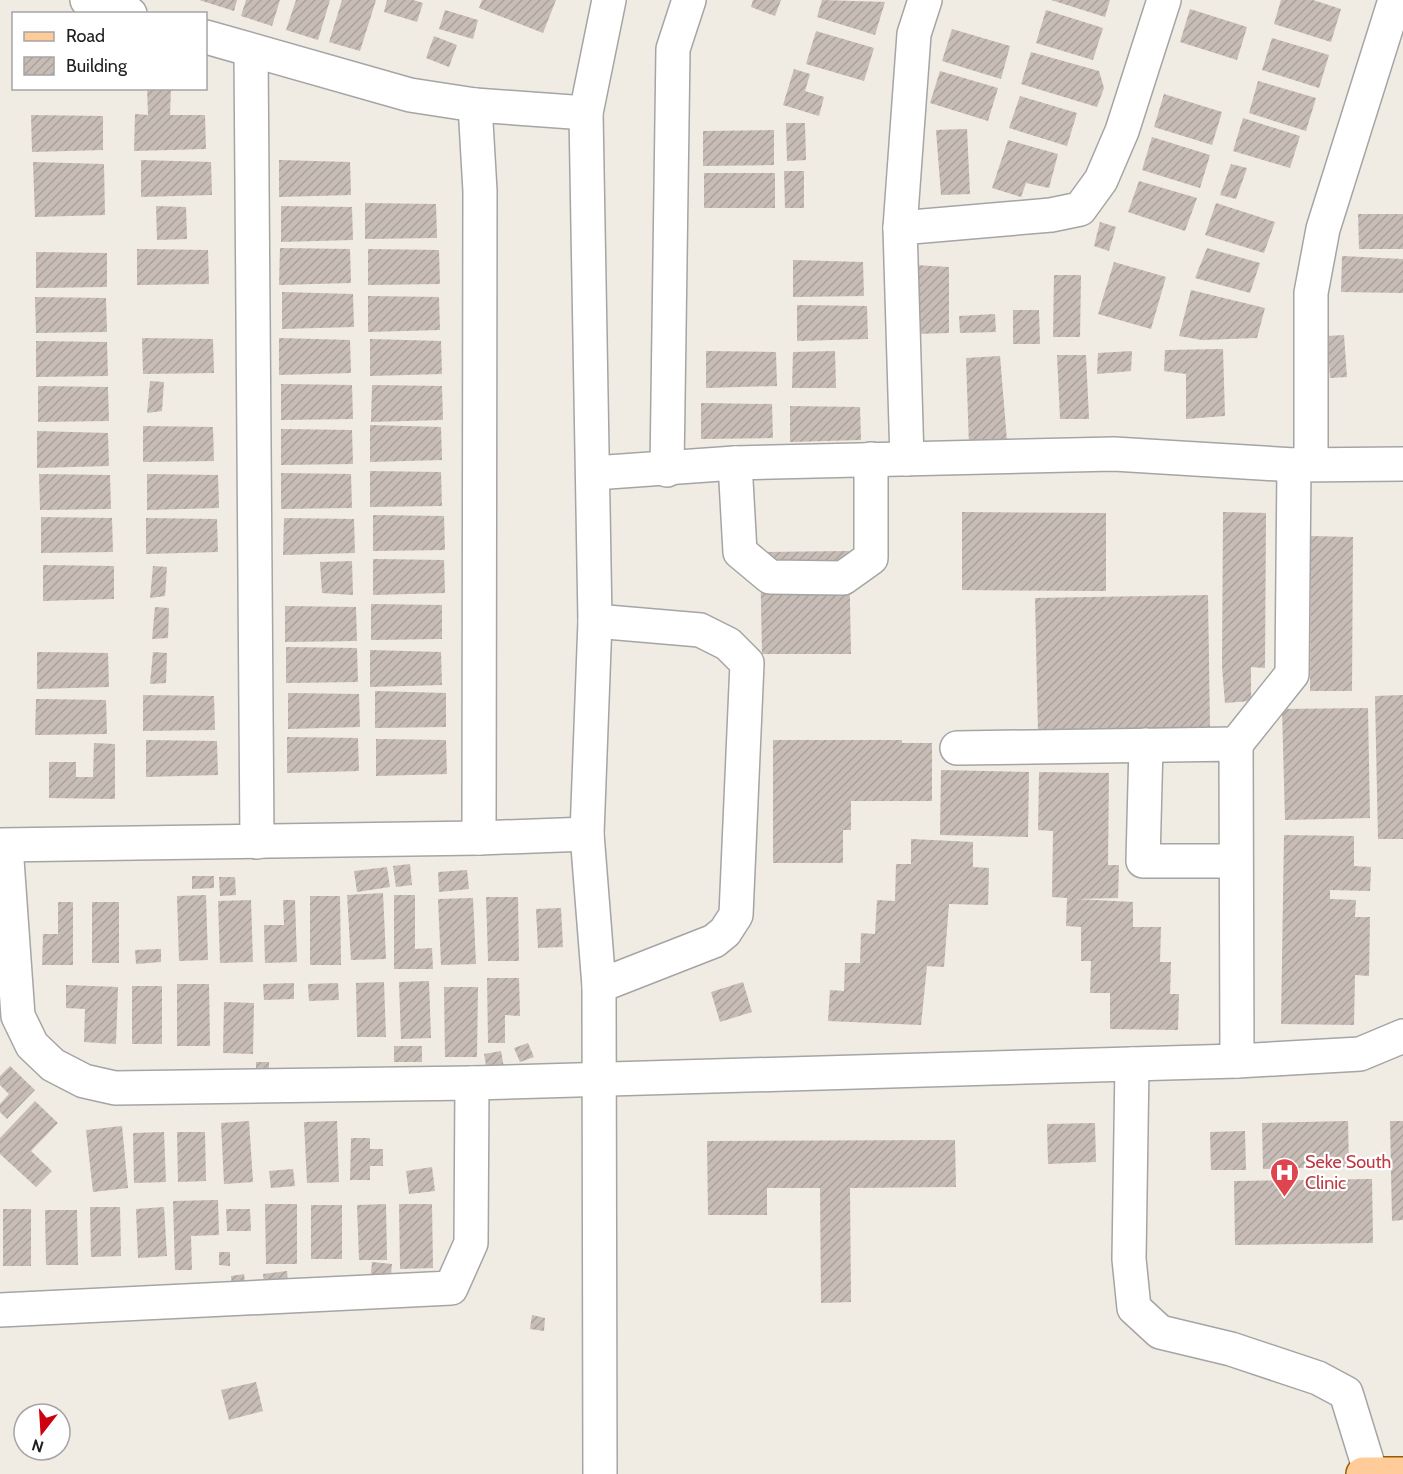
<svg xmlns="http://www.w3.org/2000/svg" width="1403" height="1474" font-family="Cabin,sans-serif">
	<defs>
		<pattern id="building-hatch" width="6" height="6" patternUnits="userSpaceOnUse" patternTransform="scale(1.5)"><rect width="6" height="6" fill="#c8bcb6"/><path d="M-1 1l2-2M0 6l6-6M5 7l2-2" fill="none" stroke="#aba19c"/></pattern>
	</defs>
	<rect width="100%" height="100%" fill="#f0ebe3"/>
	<g fill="url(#building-hatch)">
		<polygon points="199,0 237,0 234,11"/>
		<polygon points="246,0 280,0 272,26 241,16"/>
		<polygon points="296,0 330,0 318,40 286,30"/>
		<polygon points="342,0 376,0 360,51 329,42"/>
		<polygon points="387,0 413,0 423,3 417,22 384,12"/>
		<polygon points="482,0 556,0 543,33 479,8"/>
		<polygon points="753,0 781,0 775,16 751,7"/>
		<polygon points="822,0 885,2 875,35 817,17"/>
		<polygon points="1051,0 1110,0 1105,17"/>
		<polygon points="1281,0 1313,0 1341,9 1331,42 1274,24"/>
		<polygon points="1190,9 1247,27 1237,60 1180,42"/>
		<polygon points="445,10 478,20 473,39 439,29"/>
		<polygon points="1046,10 1103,28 1093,60 1036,43"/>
		<polygon points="952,29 1010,46 1001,79 942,61"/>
		<polygon points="816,31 874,48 864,81 806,64"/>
		<polygon points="434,36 457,45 449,67 426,58"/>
		<polygon points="1272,38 1329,55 1319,88 1262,70"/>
		<polygon points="1031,52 1099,71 1104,88 1097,107 1021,84"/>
		<polygon points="794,69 810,74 805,91 824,97 819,116 783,105"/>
		<polygon points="940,71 998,88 988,121 930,103"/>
		<polygon points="1258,81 1316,98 1306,131 1249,113"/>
		<polygon points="147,88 171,88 170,115 205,115 206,149 134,151 135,114 148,115"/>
		<polygon points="1164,94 1222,112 1212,145 1154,127"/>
		<polygon points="1020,96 1077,113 1067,146 1009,128"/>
		<polygon points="31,115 103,116 103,150 32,152"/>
		<polygon points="1243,118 1300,136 1290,168 1233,151"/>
		<polygon points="786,123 805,123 806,160 787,161"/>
		<polygon points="967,129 970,194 941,195 936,130"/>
		<polygon points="774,130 774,165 703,166 703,131"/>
		<polygon points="1152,137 1210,155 1200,188 1142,170"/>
		<polygon points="1008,140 1058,154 1049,188 1026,183 1021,197 992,188"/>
		<polygon points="141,160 211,162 212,195 141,197"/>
		<polygon points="279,160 350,162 351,195 279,197"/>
		<polygon points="33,162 104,164 105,215 35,217"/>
		<polygon points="1231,164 1247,168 1236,199 1220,195"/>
		<polygon points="784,171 804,171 804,208 785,208"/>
		<rect x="704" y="173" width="71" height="35"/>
		<polygon points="1139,181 1197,198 1185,231 1128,212"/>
		<polygon points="365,203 436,204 437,238 365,239"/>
		<polygon points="1216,203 1275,222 1264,253 1205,235"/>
		<polygon points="156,206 186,207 187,239 157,240"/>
		<polygon points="281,206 352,207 353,240 281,242"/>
		<polygon points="1358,214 1403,214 1403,249 1359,249"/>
		<polygon points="1100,222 1116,227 1109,251 1094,246"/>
		<polygon points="280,248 350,249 351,283 279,285"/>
		<polygon points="1207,248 1260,263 1250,293 1195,278"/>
		<polygon points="137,249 208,250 209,284 137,285"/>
		<polygon points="368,249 439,250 440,284 368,285"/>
		<polygon points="36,252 107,253 107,287 36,288"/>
		<polygon points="1342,256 1403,259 1403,293 1341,292"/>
		<polygon points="793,260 863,262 864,296 793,297"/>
		<polygon points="1114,262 1166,277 1151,329 1098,314"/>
		<polygon points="915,265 949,267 949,333 916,334"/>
		<polygon points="1054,275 1081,275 1080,337 1053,337"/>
		<polygon points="1191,290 1265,308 1257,338 1202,340 1179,336"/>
		<polygon points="282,292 353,294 354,327 282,329"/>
		<polygon points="368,296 439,297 440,330 368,332"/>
		<polygon points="35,297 106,298 107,332 36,333"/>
		<polygon points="797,305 867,306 868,339 797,341"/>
		<polygon points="1013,310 1039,310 1040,344 1013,344"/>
		<polygon points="995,314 996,332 960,333 959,316"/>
		<polygon points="1344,335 1347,377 1330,378 1327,336"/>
		<polygon points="142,338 213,339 214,373 143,374"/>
		<polygon points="279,338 350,340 351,373 279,375"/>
		<polygon points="370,339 441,341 442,374 370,376"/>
		<polygon points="36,341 107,342 108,376 36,377"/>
		<polygon points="1223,349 1225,416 1186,419 1186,374 1164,371 1165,350"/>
		<polygon points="706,351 776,352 777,386 706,388"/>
		<polygon points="835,351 836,388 792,388 793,352"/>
		<polygon points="1132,351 1131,371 1097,374 1098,353"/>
		<polygon points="1057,355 1086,355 1089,419 1060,419"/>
		<polygon points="1000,356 1007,441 969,446 966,358"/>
		<polygon points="150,381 164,382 162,411 147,413"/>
		<polygon points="281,384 352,385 353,419 281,420"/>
		<polygon points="372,385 442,386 443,420 371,422"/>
		<polygon points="38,386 108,387 109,421 38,422"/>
		<polygon points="701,403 772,404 773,438 701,439"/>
		<polygon points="790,406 860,407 861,440 790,442"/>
		<polygon points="370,425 441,427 442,460 370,462"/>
		<polygon points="143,426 213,427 214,461 143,462"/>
		<polygon points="281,429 352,430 353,464 281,465"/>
		<polygon points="37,431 108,433 109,466 37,468"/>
		<polygon points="370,471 441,472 442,506 370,507"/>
		<polygon points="281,473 351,474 352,508 281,509"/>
		<polygon points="39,474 110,475 111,509 40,510"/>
		<polygon points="147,474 218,475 219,508 147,510"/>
		<polygon points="962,512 1106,513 1106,591 962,590"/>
		<polygon points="1223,512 1266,513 1265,668 1251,667 1251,701 1225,703 1222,667"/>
		<polygon points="373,515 444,516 445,550 373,551"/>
		<polygon points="41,517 112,518 113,552 41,553"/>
		<polygon points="146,518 217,519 218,552 146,554"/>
		<polygon points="284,518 354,519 355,553 283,555"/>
		<polygon points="1311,536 1353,537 1352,691 1310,691"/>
		<polygon points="849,551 851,654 762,654 760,552"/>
		<polygon points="373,559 444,560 445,593 373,595"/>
		<polygon points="352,561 353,595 322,593 320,562"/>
		<polygon points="43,565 114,566 114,599 43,601"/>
		<polygon points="153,566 167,567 165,596 150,598"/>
		<polygon points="1208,595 1210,729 1038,732 1035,598"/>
		<polygon points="371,604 442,605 442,639 371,640"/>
		<polygon points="285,606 356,607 357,641 285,642"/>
		<polygon points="155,607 169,608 168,638 152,639"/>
		<polygon points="286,647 357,648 358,682 286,683"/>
		<polygon points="370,650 441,652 442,685 370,687"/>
		<polygon points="37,652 108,653 109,687 37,689"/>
		<polygon points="153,652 167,653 166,683 150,684"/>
		<polygon points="375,691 446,693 446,727 375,728"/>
		<polygon points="288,693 359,694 360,727 288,729"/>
		<polygon points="143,695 214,696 215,730 143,731"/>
		<polygon points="1403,695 1403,839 1378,839 1375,696"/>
		<polygon points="36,699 106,700 107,734 35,735"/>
		<polygon points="1368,708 1370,818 1285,820 1282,709"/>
		<polygon points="287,737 358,738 359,771 287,773"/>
		<polygon points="376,739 446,740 447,774 376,776"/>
		<polygon points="146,740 217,741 218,775 146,777"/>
		<polygon points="773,740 902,740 902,743 932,743 932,801 851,801 851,830 843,830 843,863 773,863"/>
		<polygon points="94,743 115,744 115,799 49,798 49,762 76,762 76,777 93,777"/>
		<polygon points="941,770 1029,772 1028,837 940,835"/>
		<polygon points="1039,772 1109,773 1108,865 1119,865 1118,898 1076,899 1133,902 1133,927 1161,927 1160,962 1171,962 1170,994 1179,994 1178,1030 1110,1029 1110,993 1090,993 1091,961 1081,961 1081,927 1066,926 1067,898 1052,897 1053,831 1038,830"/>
		<polygon points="1284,835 1354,836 1354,866 1371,867 1370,891 1330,890 1330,899 1356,900 1355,917 1370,917 1369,976 1355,975 1354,1025 1281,1024"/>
		<polygon points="911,839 973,842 973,867 989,868 988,905 949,904 944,967 927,966 921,1025 828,1021 830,990 844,991 845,963 860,963 861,933 875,934 877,900 895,901 896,864 911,864"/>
		<polygon points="410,864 412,885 396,887 393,866"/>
		<polygon points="387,867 390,887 357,892 354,871"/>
		<polygon points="467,870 469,889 439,892 438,872"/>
		<polygon points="192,876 214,876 214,888 192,889"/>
		<polygon points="219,877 235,877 236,895 220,896"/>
		<polygon points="383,893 386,959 351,960 347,895"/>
		<polygon points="206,895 208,960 179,961 177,896"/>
		<polygon points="394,895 415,895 415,949 432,948 433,969 394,969"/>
		<polygon points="310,896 340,896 341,965 310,965"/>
		<polygon points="486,897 518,897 519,961 488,961"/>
		<polygon points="473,898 476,964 441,965 438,899"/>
		<polygon points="251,900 253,962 220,963 218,901"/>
		<polygon points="283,900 295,900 297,962 265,963 264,925 284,925"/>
		<polygon points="58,902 73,902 73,965 42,965 43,934 58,934"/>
		<rect x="92" y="902" width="27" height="61"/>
		<polygon points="561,908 563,947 538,948 536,909"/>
		<polygon points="161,949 161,962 136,964 135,950"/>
		<polygon points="487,978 519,978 520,1016 505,1015 505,1043 488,1043"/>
		<polygon points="429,981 431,1038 401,1039 399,982"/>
		<polygon points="384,982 386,1037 357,1037 356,983"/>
		<polygon points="743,982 752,1012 720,1022 711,992"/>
		<polygon points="294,983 294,999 264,1000 263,984"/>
		<polygon points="338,983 339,1000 309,1001 308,984"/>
		<polygon points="177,984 209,984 210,1046 177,1046"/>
		<polygon points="66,985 118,987 116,1044 84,1042 85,1009 66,1008"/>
		<rect x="132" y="986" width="30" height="58"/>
		<polygon points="444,987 478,987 477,1057 445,1057"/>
		<polygon points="224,1002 254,1003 253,1054 223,1053"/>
		<polygon points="528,1043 534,1057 520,1062 514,1048"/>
		<rect x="394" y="1046" width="28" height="16"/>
		<polygon points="501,1051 504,1068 487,1071 484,1054"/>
		<polygon points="256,1062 269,1062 269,1077 256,1078"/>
		<polygon points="10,1066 35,1090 7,1119 0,1112 0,1104 9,1094 0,1085 0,1076"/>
		<polygon points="35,1101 58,1123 31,1151 52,1171 36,1187 0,1154 0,1138"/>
		<polygon points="249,1121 253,1182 224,1184 221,1123"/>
		<polygon points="337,1121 339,1182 307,1183 304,1122"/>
		<polygon points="1348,1121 1349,1167 1263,1169 1262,1123"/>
		<polygon points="1390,1121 1403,1121 1403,1220 1392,1221"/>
		<polygon points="1095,1123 1096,1162 1048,1164 1047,1124"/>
		<polygon points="122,1126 128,1188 93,1192 86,1130"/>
		<polygon points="1245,1131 1246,1170 1211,1170 1210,1132"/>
		<polygon points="164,1132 166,1182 134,1183 133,1133"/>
		<polygon points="177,1132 205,1132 206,1181 178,1182"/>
		<polygon points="351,1138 370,1138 370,1149 383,1149 383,1166 370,1166 370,1180 350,1180"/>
		<polygon points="955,1140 956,1187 850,1188 851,1302 821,1303 820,1188 767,1188 767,1215 708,1215 707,1141"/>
		<polygon points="432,1167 435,1191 409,1194 406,1171"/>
		<polygon points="293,1169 295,1186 271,1188 269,1171"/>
		<polygon points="1372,1179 1373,1243 1235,1245 1234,1181"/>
		<polygon points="218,1200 219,1235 191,1236 192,1270 175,1270 173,1201"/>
		<polygon points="265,1204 297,1204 297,1264 266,1264"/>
		<polygon points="386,1204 387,1260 359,1260 357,1205"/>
		<polygon points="399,1204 432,1204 433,1268 400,1269"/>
		<rect x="311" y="1205" width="31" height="54"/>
		<polygon points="90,1207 120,1207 121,1256 91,1257"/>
		<polygon points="164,1207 167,1256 138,1258 136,1209"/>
		<rect x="3" y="1209" width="28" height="57"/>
		<polygon points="226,1209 250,1209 251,1231 227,1231"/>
		<polygon points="45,1210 77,1210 78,1265 46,1265"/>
		<polygon points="219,1252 230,1252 230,1266 219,1265"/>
		<polygon points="372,1262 392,1264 390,1287 370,1285"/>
		<polygon points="287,1271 289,1291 265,1294 263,1274"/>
		<polygon points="244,1274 246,1290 232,1292 231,1276"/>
		<polygon points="532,1315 545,1318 544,1331 530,1329"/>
		<polygon points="256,1382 263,1411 229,1420 221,1390"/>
	</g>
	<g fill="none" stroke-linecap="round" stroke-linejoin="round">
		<defs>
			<g id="minor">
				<polyline points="87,0 130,14"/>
				<polyline points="206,37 410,95 475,105 586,113"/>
				<polyline points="251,51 257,842"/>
				<polyline points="475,105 480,191 479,838"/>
				<polyline points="900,228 914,34 925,0"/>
				<polyline points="907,459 900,228 1051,215 1080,209 1101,180 1122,131 1164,0"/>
				<polyline points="735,463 740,552 770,577 843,578 871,558 871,459"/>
				<polyline points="1311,463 1311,293 1323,229 1395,0"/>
				<polyline points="667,470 673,49 689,0"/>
				<polyline points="594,473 735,463 1114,454 1294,465 1403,464"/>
				<polyline points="595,621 700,630 728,644 747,663 736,915 725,932 714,941 599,986"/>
				<polyline points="1236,744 1292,674 1294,465"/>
				<polyline points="1146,745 1143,861 1235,861"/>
				<polyline points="957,748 1236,744 1237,1061"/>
				<polyline points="0,845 479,838 587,834"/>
				<polyline points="6,846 18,1016 32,1045 53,1065 84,1081 115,1088 472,1083 1237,1061 1360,1054 1403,1036"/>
				<polyline points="1132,1064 1129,1259 1134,1308 1160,1332 1231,1349 1318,1378 1346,1393 1371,1474"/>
				<polyline points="0,1310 451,1288 471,1243 472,1083"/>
				<polyline points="600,1474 599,986 587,834 595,621 586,113 609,0"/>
			</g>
			<polyline id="major" points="1363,1474 1403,1474"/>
		</defs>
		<use href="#minor" stroke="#a5a5a5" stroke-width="36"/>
		<use href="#major" stroke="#985b00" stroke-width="36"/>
		<use href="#minor" stroke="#fff" stroke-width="33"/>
		<use href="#major" stroke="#fc9" stroke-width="33"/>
	</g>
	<defs>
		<symbol id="hospital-pin" viewBox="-11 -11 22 30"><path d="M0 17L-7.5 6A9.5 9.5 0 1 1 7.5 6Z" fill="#e0444e" stroke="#fff"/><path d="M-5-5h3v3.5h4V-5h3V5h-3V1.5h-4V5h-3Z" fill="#fff"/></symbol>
	</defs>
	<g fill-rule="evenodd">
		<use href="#hospital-pin" x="1268" y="1156" width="33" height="45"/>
	</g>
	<g text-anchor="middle" stroke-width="4.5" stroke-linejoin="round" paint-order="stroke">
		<g font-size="18" fill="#be3a42" stroke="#fff" text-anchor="start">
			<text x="1305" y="1168">Seke South<tspan x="1305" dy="21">Clinic</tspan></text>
		</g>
	</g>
	<rect x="12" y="12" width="195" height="78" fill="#ffffff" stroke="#a5a5a5" stroke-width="1.5"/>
	<rect x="24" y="32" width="30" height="9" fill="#ffcc99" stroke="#a5a5a5" stroke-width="1.5"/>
	<text x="66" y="42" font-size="18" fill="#1e1e1e">Road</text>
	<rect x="24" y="57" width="30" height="18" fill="url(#building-hatch)" stroke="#a5a5a5" stroke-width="1.5"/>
	<text x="66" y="72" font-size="18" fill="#1e1e1e">Building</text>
	<g transform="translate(42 1432) rotate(197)"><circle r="28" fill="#ffffff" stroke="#a5a5a5" stroke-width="1.5"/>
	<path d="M0-4.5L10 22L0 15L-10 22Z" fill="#cc000f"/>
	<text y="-9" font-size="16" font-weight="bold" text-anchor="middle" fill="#1e1e1e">N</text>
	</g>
</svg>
